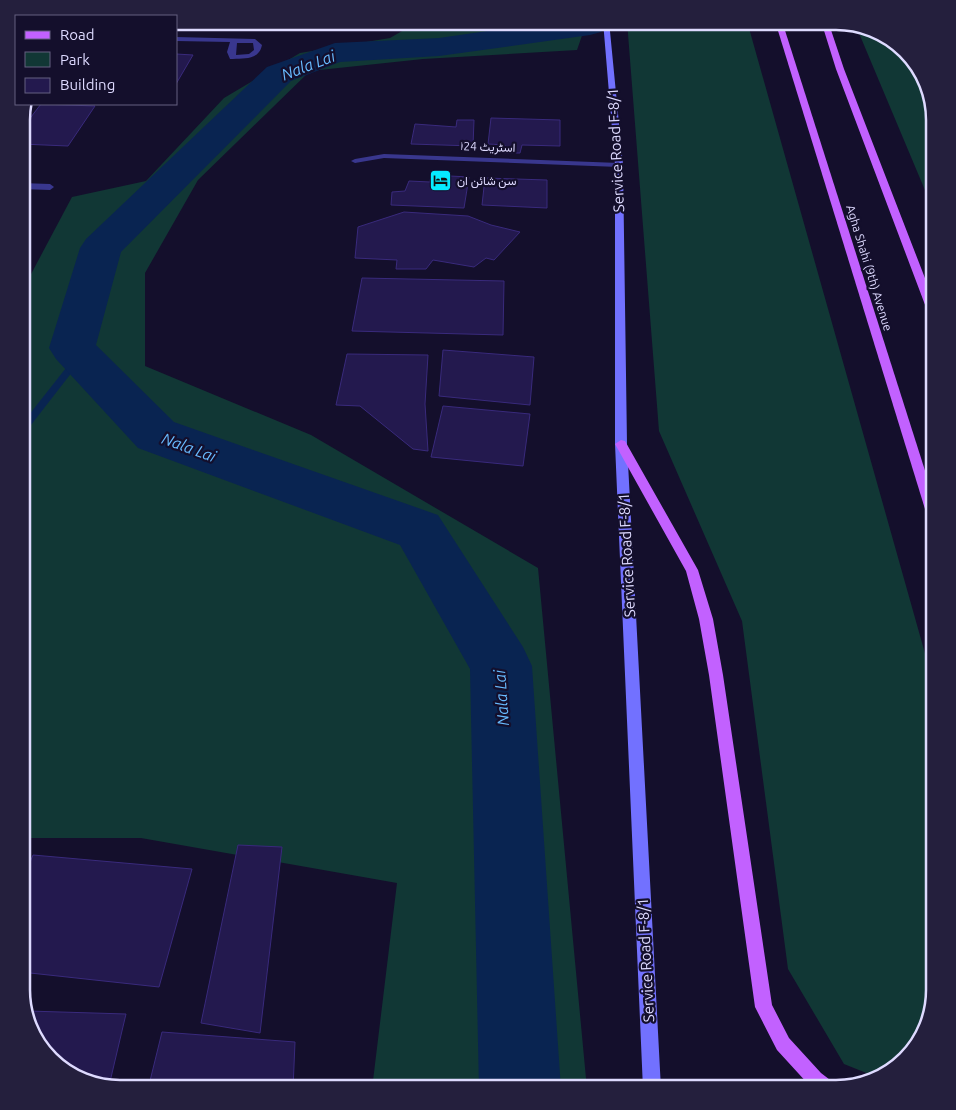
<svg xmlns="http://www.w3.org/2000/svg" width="956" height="1110" font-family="Ubuntu,Vazirmatn,sans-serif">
	<rect width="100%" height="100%" fill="#140f2c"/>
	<g fill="#113735">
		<polygon points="415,21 587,21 577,50 423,59 310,71 198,180 145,273 145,366 311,435 538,568 587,1089 372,1089 397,883 141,838 21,838 21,293 72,197 146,181 224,98 300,53 390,38 416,23"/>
		<polygon points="627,21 747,21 935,689 935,991 924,1034 896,1069 874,1076 844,1064 788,969 742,621 659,431"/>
		<polygon points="856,26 885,34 915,60 935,119 935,214"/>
	</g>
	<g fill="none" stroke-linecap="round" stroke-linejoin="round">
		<polygon fill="#092451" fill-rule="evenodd" points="80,353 84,356 83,358 24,434 21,435 21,425 77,354"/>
		<polygon fill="#092451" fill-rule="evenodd" points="557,21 602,21 605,26 601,32 590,35 439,56 340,62 291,81 121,252 96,345 174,422 438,515 523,647 532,666 561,1089 479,1089 470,669 400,545 138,448 56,359 49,348 80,248 86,239 267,67 335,43 439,38"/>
	</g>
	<g fill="#23194e" stroke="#392a7c">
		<polygon points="176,54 193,55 176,84"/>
		<polygon points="41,104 95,106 68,146 21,144 21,130"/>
		<polygon points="491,118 560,120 560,146 522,145 520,153 504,153 505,145 488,144"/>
		<polygon points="457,120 474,120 473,146 411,144 415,124 456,127"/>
		<polygon points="431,175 469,177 464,208 391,205 392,192 405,191 409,181 430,182"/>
		<polygon points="485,178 547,180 547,208 482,205"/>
		<polygon points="404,212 468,216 491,225 520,232 494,260 486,258 474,267 433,260 426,269 396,269 397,260 355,258 358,227"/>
		<polygon points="362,278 504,281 503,335 352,331"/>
		<polygon points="443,350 534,357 530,405 439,396"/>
		<polygon points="347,354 428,355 425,404 428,451 413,449 360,406 336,405"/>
		<polygon points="443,406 530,414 523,466 431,457"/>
		<polygon points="238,845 282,847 260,1033 201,1023"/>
		<polygon points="33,855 192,869 159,987 21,972 21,884"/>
		<polygon points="28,1011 126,1014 109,1086 76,1078 41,1050"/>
		<polygon points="162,1032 295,1042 293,1089 148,1089"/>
	</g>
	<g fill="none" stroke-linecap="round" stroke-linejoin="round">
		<g fill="#39378e" fill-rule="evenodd">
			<path d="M 176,37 L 255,39 L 262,45 C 259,60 245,58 233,59 L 230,59 L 227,52 L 230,42 L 176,41 ZM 237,43 L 253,43 L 254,50 L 249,54 L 236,55 Z"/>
			<polygon points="384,154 619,163 623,165 619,167 384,158 355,163 351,161 355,159"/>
			<polygon points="21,183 50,184 54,187 50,190 21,189"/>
		</g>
		<polygon fill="#7271ff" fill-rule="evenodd" points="603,21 609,21 623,165 627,444 661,1089 643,1089 615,444 615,165"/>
		<g fill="#c261ff" fill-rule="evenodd">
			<polygon points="775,21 782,21 935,502 935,527 929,522"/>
			<polygon points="821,21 828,21 844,69 935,304 935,321 930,318 836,69"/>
			<polygon points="621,440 625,441 698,570 713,619 723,675 772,1005 789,1038 821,1073 834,1083 837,1089 813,1089 809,1085 777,1050 755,1007 709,675 699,619 686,571 615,444"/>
		</g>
	</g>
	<defs>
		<symbol id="hotel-square" viewBox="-11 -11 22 22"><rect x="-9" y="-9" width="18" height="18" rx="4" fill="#06eaff" stroke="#140f2c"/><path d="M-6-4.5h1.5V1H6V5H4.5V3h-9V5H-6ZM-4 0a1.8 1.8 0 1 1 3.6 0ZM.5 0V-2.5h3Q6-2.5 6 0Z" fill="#111"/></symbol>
	</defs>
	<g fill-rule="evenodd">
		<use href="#hotel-square" x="428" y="168" width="25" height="25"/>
	</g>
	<g text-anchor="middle" stroke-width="4.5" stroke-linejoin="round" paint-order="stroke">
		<g font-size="12" fill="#dedaff" stroke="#140f2c">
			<text transform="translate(488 147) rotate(2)" y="4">اسٹریٹ 24ا</text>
			<text transform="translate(869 268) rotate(73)" y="4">Agha Shahi (9th) Avenue</text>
		</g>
		<g font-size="12" fill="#dedaff" stroke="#140f2c" text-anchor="start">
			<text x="457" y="185">سن شائن ان</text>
		</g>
		<g font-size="15" fill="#dedaff" stroke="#140f2c">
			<text transform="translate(616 150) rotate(-93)" y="5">Service Road F-8/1</text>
			<text transform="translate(627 555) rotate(-93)" y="5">Service Road F-8/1</text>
			<text transform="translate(646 960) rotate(-93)" y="5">Service Road F-8/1</text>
		</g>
		<g font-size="16" font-style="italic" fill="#68bbff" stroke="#140f2c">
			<text transform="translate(308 65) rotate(-21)" y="6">Nala Lai</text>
			<text transform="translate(189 447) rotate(20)" y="6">Nala Lai</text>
			<text transform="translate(501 698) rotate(-94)" y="6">Nala Lai</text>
		</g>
	</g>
	<path d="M0 0H956V1110H0ZM120 30H836A90 90 0 0 1 926 120V990A90 90 0 0 1 836 1080H120A90 90 0 0 1 30 990V120A90 90 0 0 1 120 30Z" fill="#241f3d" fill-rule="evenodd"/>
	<path fill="none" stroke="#dedaff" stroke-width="2.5" d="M120 30H836A90 90 0 0 1 926 120V990A90 90 0 0 1 836 1080H120A90 90 0 0 1 30 990V120A90 90 0 0 1 120 30Z"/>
	<rect x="15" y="15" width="162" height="90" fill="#140f2c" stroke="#656080"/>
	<rect x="25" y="31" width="25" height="8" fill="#c261ff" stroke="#656080"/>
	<text x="60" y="40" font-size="15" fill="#dedaff">Road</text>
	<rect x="25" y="52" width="25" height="15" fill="#113735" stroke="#656080"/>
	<text x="60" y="65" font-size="15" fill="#dedaff">Park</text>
	<rect x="25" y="78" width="25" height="15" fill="#23194e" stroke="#656080"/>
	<text x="60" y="90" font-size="15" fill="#dedaff">Building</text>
</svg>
